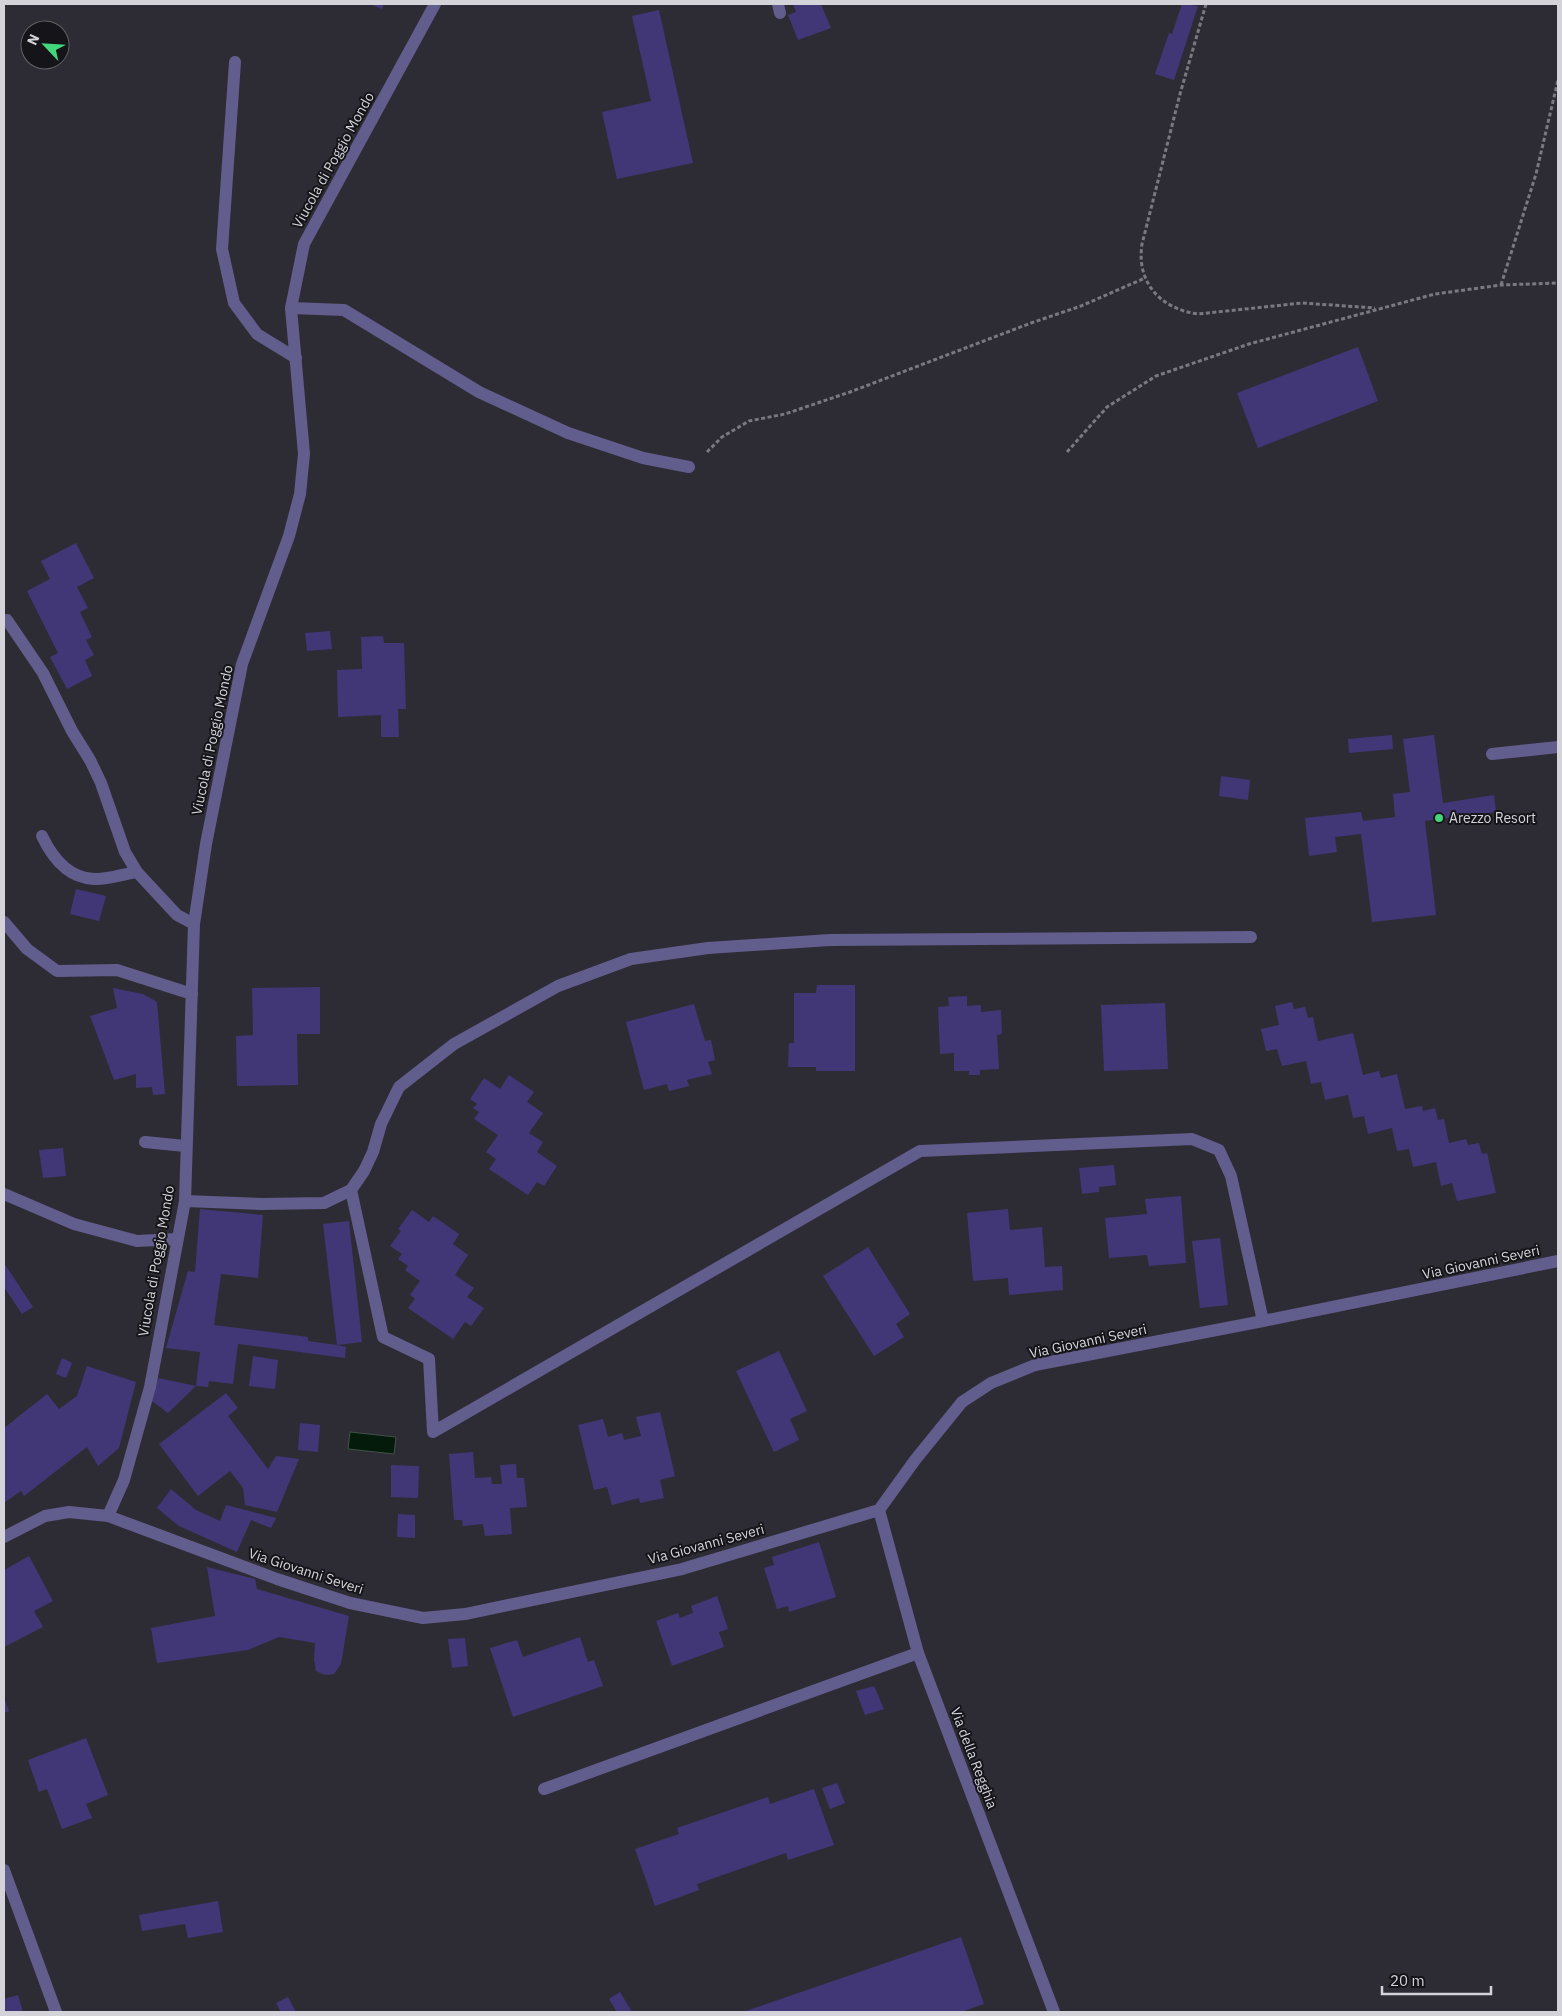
<svg xmlns="http://www.w3.org/2000/svg" width="1562" height="2016" font-family="'IBM Plex Sans',sans-serif">
	<rect width="100%" height="100%" fill="#2d2c35"/>
	<polygon fill="#041b0b" stroke="#425249" points="350,1432 396,1437 394,1454 348,1449"/>
	<g fill="#413777">
		<polygon points="370,4 384,4 382,9"/>
		<polygon points="793,4 821,4 831,28 798,40 788,15 796,12"/>
		<polygon points="1182,4 1198,6 1174,80 1155,74 1169,33 1172,34"/>
		<polygon points="659,10 693,163 617,179 602,112 651,101 632,16"/>
		<polygon points="1358,347 1378,401 1258,448 1237,393"/>
		<polygon points="76,543 94,578 77,587 88,608 80,612 92,637 86,640 94,655 85,660 92,676 67,689 50,657 58,653 27,591 50,579 41,561"/>
		<polygon points="330,631 332,649 307,651 305,633"/>
		<polygon points="383,636 384,643 404,643 406,709 398,709 399,737 381,737 381,715 338,717 337,670 362,669 361,637"/>
		<polygon points="1392,735 1393,749 1349,753 1348,739"/>
		<polygon points="1434,735 1443,803 1494,795 1496,812 1425,821 1436,915 1372,922 1361,834 1335,837 1337,852 1309,856 1305,818 1361,812 1363,821 1395,817 1393,794 1410,792 1403,739"/>
		<polygon points="1221,776 1250,780 1248,800 1219,796"/>
		<polygon points="76,889 106,896 99,921 70,914"/>
		<polygon points="817,985 855,985 855,1071 816,1071 816,1067 788,1067 789,1043 794,1043 794,993 816,993"/>
		<polygon points="320,987 320,1034 297,1034 298,1085 237,1086 236,1036 253,1035 252,988"/>
		<polygon points="113,988 143,994 157,1002 165,1094 153,1095 152,1087 136,1088 136,1074 114,1080 90,1016 117,1008"/>
		<polygon points="967,996 967,1006 981,1005 981,1012 1001,1010 1002,1034 997,1035 999,1069 980,1070 980,1075 969,1075 969,1071 954,1071 954,1053 940,1054 938,1007 949,1006 948,997"/>
		<polygon points="1292,1002 1294,1009 1305,1007 1308,1018 1313,1017 1318,1041 1353,1033 1363,1075 1379,1071 1381,1078 1397,1074 1405,1109 1422,1106 1423,1111 1435,1108 1438,1120 1444,1119 1449,1143 1466,1139 1468,1145 1479,1143 1482,1154 1487,1153 1496,1193 1457,1201 1452,1183 1441,1186 1436,1162 1413,1167 1409,1149 1397,1151 1392,1128 1368,1134 1364,1116 1353,1118 1348,1095 1325,1100 1321,1082 1311,1084 1306,1061 1282,1066 1277,1049 1266,1051 1261,1029 1279,1025 1275,1006"/>
		<polygon points="1165,1003 1168,1069 1104,1071 1101,1005"/>
		<polygon points="694,1004 705,1041 711,1040 715,1060 708,1062 712,1074 687,1080 689,1086 669,1091 667,1084 644,1090 626,1022"/>
		<polygon points="509,1075 534,1092 527,1102 543,1113 529,1133 543,1142 537,1152 557,1166 544,1186 537,1182 528,1195 489,1169 496,1159 486,1152 498,1135 474,1119 479,1112 473,1108 477,1104 470,1099 484,1078 500,1089"/>
		<polygon points="63,1148 66,1176 43,1178 39,1150"/>
		<polygon points="1114,1165 1116,1185 1099,1187 1099,1192 1082,1194 1079,1168"/>
		<polygon points="1181,1196 1186,1263 1149,1266 1147,1255 1109,1258 1105,1218 1147,1214 1145,1199"/>
		<polygon points="200,1209 263,1215 258,1278 221,1274 214,1325 308,1337 308,1341 337,1345 323,1224 349,1221 362,1342 337,1345 346,1347 345,1358 238,1344 233,1384 209,1381 208,1387 196,1386 200,1352 166,1348 188,1271 195,1272"/>
		<polygon points="1008,1209 1010,1230 1042,1227 1045,1267 1062,1266 1063,1290 1009,1295 1008,1278 973,1281 967,1213"/>
		<polygon points="412,1210 429,1222 433,1216 459,1234 453,1244 468,1255 455,1275 474,1288 467,1297 484,1308 471,1326 465,1322 453,1339 408,1308 415,1299 410,1295 420,1281 405,1270 408,1266 398,1259 402,1254 390,1246 401,1231 398,1229"/>
		<polygon points="1220,1238 1228,1305 1200,1308 1192,1241"/>
		<polygon points="868,1247 910,1314 896,1324 904,1337 874,1356 823,1276"/>
		<polygon points="4,1263 33,1307 22,1314 4,1287"/>
		<polygon points="779,1351 807,1411 790,1419 799,1440 774,1452 736,1371"/>
		<polygon points="253,1356 278,1360 275,1389 249,1386"/>
		<polygon points="62,1358 72,1363 66,1378 56,1374"/>
		<polygon points="87,1366 136,1382 119,1448 98,1466 87,1447 24,1496 21,1491 4,1503 4,1428 47,1394 59,1409 77,1396"/>
		<polygon points="158,1378 196,1386 168,1413 152,1401"/>
		<polygon points="226,1393 238,1408 228,1416 268,1469 276,1456 299,1459 277,1512 245,1505 243,1488 230,1471 198,1496 159,1444"/>
		<polygon points="660,1412 675,1476 660,1480 664,1498 640,1503 639,1498 612,1505 607,1487 594,1490 578,1425 603,1419 608,1437 622,1433 624,1440 641,1436 636,1417"/>
		<polygon points="300,1423 320,1425 318,1452 298,1450"/>
		<polygon points="473,1452 475,1478 491,1477 492,1484 502,1484 500,1465 516,1464 517,1478 524,1478 527,1507 510,1508 512,1534 485,1536 483,1524 463,1526 462,1520 454,1520 449,1454"/>
		<polygon points="391,1465 419,1466 418,1498 391,1497"/>
		<polygon points="171,1489 196,1510 220,1521 226,1505 276,1518 271,1528 251,1520 237,1552 179,1526 157,1508"/>
		<polygon points="398,1514 415,1515 415,1538 397,1537"/>
		<polygon points="819,1542 836,1597 789,1612 788,1606 777,1609 764,1568 774,1565 772,1557"/>
		<polygon points="29,1556 53,1601 34,1611 43,1627 4,1647 4,1570"/>
		<polygon points="207,1567 255,1579 257,1589 349,1616 341,1664 334,1674 325,1675 316,1671 314,1660 315,1643 279,1637 248,1650 157,1663 151,1628 215,1616"/>
		<polygon points="717,1596 728,1629 719,1632 724,1647 672,1666 656,1621 678,1613 680,1618 693,1613 691,1606"/>
		<polygon points="580,1637 588,1662 594,1660 603,1686 513,1717 490,1648 517,1640 523,1657"/>
		<polygon points="465,1638 468,1666 452,1668 448,1639"/>
		<polygon points="874,1686 884,1709 865,1715 856,1691"/>
		<polygon points="4,1698 9,1711 4,1713"/>
		<polygon points="86,1738 108,1795 86,1804 92,1818 62,1829 47,1789 39,1792 28,1760"/>
		<polygon points="837,1783 845,1803 830,1809 822,1788"/>
		<polygon points="814,1789 834,1845 788,1860 786,1853 760,1862 697,1884 699,1890 655,1906 635,1849 679,1834 677,1828 768,1797 770,1804"/>
		<polygon points="218,1901 223,1932 188,1938 185,1924 142,1931 139,1915"/>
		<polygon points="961,1937 984,2004 961,2012 743,2012"/>
		<polygon points="620,1992 632,2012 617,2012 609,1999"/>
		<polygon points="18,1995 23,2012 4,2012 4,1999"/>
		<polygon points="288,1997 296,2012 281,2012 276,2003"/>
	</g>
	<g fill="none" stroke-linecap="round" stroke-linejoin="round">
		<g stroke="#7a7981" stroke-width="3" stroke-dasharray="4 2.5" stroke-linecap="butt">
			<path d="M 1206,4 L 1180,94 L 1142,244 C 1136,283 1161,309 1198,314 L 1302,303 L 1375,308"/>
			<polyline points="1501,285 1536,174 1558,80"/>
			<polyline points="707,452 722,437 749,421 785,414 850,392 1031,323 1081,306 1145,278"/>
			<polyline points="1067,452 1107,407 1156,376 1249,344 1435,294 1501,285 1558,283"/>
		</g>
		<g stroke="#615d8c" stroke-width="12">
			<polyline points="778,4 780,13"/>
			<polyline points="235,62 222,249 234,303 257,334 296,358"/>
			<polyline points="291,308 344,310 479,392 568,433 643,458 689,467"/>
			<polyline points="7,620 43,673 72,731 90,760 101,783 125,852 137,872 177,915 194,924"/>
			<polyline points="1492,754 1558,747"/>
			<path d="M 42,836 C 52,857 68,878 94,879 C 107,880 123,874 137,872"/>
			<polyline points="4,922 27,949 57,971 117,970 192,994"/>
			<polyline points="145,1142 185,1146"/>
			<polyline points="351,1190 383,1337 429,1359 433,1432 920,1151 1192,1139 1219,1150 1231,1176 1263,1321"/>
			<polyline points="4,1194 74,1224 137,1241 176,1239"/>
			<polyline points="185,1201 262,1204 324,1203 351,1190 364,1171 373,1152 381,1124 399,1087 454,1044 558,986 631,959 708,948 830,940 1251,937"/>
			<polyline points="879,1510 918,1653 1054,2012"/>
			<polyline points="108,1516 124,1480 150,1387 185,1201 194,924 206,844 242,664 289,536 300,494 304,454 291,308 304,244 435,4"/>
			<polyline points="4,1537 45,1516 69,1512 108,1516 277,1579 350,1603 423,1618 465,1614 682,1569 879,1510 915,1460 962,1402 991,1383 1035,1365 1263,1321 1558,1261"/>
			<polyline points="544,1789 918,1653"/>
			<polyline points="4,1870 56,2012"/>
		</g>
	</g>
	<circle fill="#43d77b" stroke="#151519" stroke-width="2" cx="1439" cy="818" r="5"/>
	<g text-anchor="middle" stroke-width="4" stroke-linejoin="round" paint-order="stroke">
		<g font-size="14" fill="#d3d3d9" stroke="#151519">
			<text transform="translate(333 160) rotate(-61)" y="5">Viucola di Poggio Mondo</text>
			<text transform="translate(212 740) rotate(-78)" y="5">Viucola di Poggio Mondo</text>
			<text transform="translate(156 1261) rotate(-80)" y="5">Viucola di Poggio Mondo</text>
			<text transform="translate(1481 1262) rotate(-12)" y="5">Via Giovanni Severi</text>
			<text transform="translate(1088 1341) rotate(-12)" y="5">Via Giovanni Severi</text>
			<text transform="translate(706 1544) rotate(-15)" y="5">Via Giovanni Severi</text>
			<text transform="translate(306 1571) rotate(18)" y="5">Via Giovanni Severi</text>
			<text transform="translate(974 1758) rotate(69)" y="5">Via della Regghia</text>
		</g>
		<g font-size="14" fill="#d3d3d9" stroke="#151519" text-anchor="start">
			<text x="1449" y="823">Arezzo Resort</text>
		</g>
	</g>
	<rect width="1562" height="2016" fill="none" stroke="#d3d3d9" stroke-width="10"/>
	<g transform="translate(45 45) rotate(295)"><circle r="24" fill="#151519" stroke="#616166"/>
	<path d="M0-4L9 19L0 12L-9 19Z" fill="#43d77b"/>
	<text y="-8" font-size="14" font-weight="bold" text-anchor="middle" fill="#d3d3d9">N</text>
	</g>
	<path d="M1382 1986v8h109v-8" fill="none" stroke="#d3d3d9" stroke-width="2.5"/>
	<text x="1390" y="1986" font-size="15" fill="#d3d3d9" stroke="#151519" stroke-width="4" paint-order="stroke">20 m</text>
</svg>
